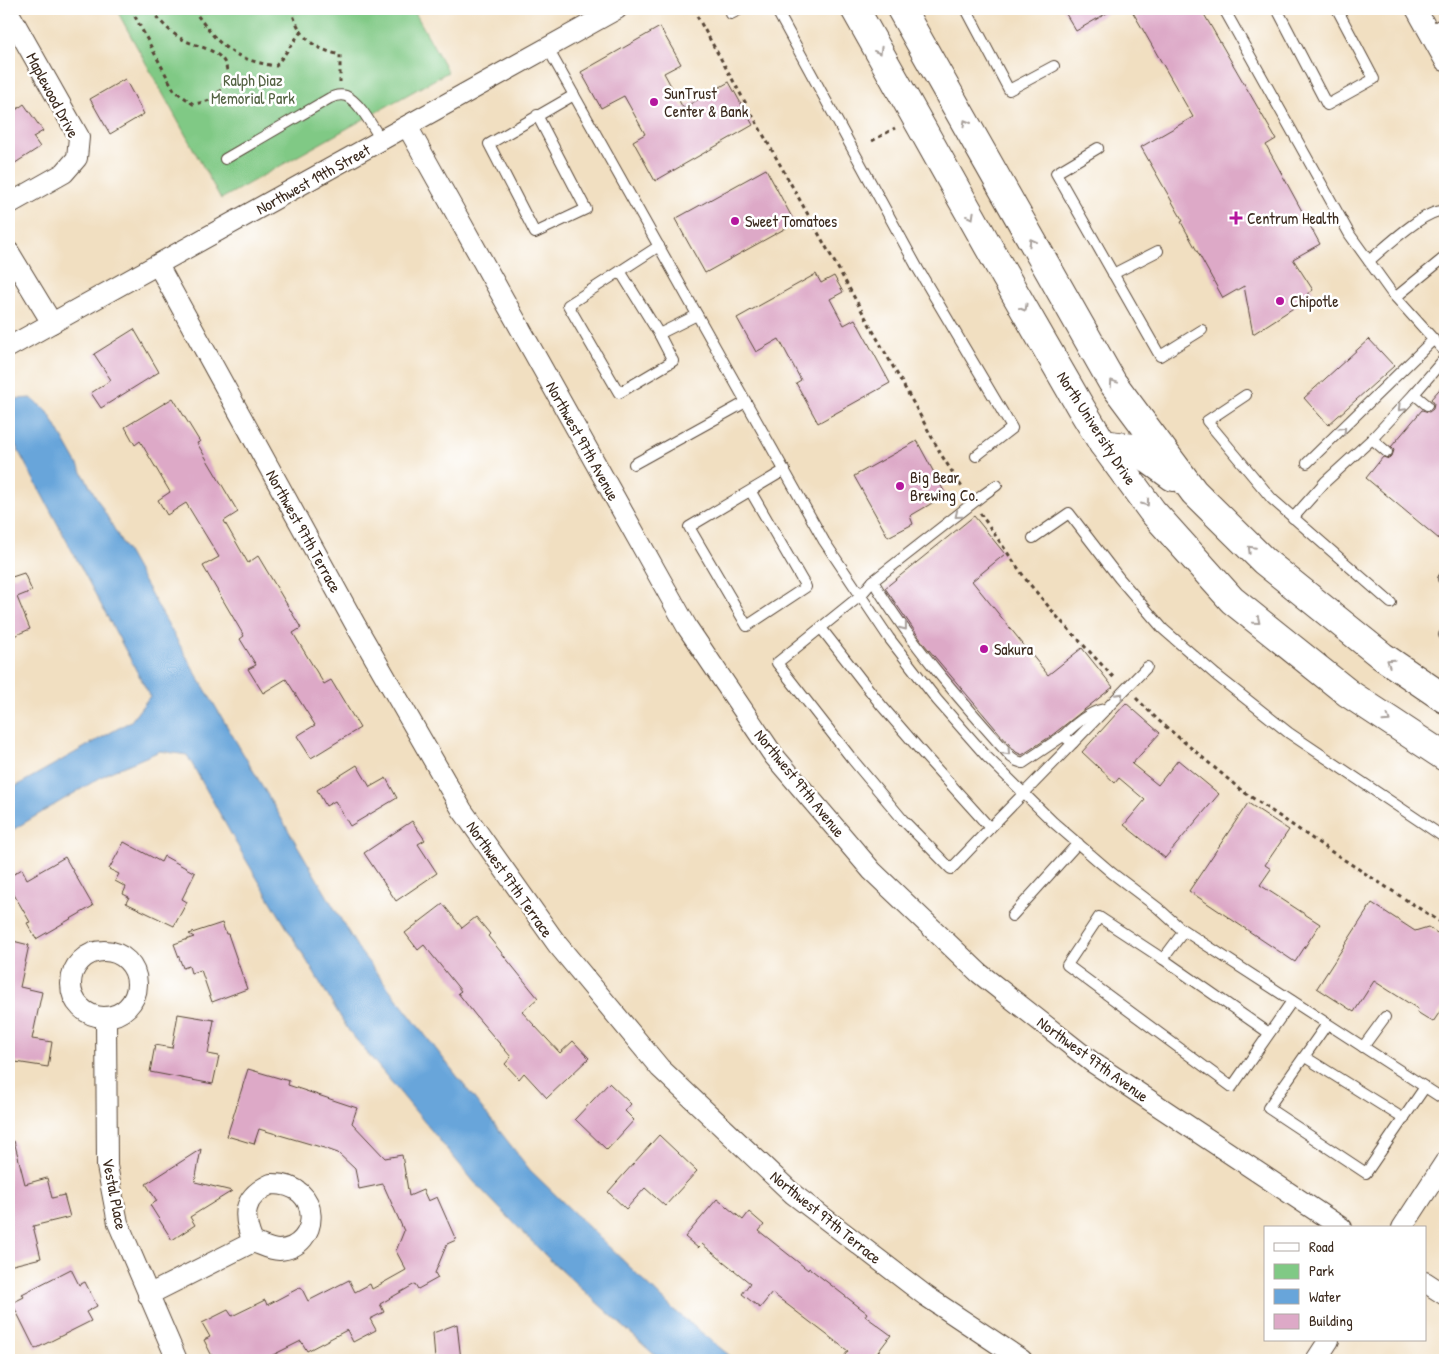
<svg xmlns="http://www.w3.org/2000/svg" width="1454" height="1369" font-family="'Patrick Hand',sans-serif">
	<rect width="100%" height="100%" fill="#fff"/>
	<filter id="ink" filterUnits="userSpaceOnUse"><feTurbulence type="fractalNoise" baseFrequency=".02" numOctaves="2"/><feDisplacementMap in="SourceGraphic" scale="10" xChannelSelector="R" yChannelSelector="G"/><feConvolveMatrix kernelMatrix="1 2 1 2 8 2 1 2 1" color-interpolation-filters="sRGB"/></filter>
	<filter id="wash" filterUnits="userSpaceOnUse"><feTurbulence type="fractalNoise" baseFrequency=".0096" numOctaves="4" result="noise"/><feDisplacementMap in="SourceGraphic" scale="20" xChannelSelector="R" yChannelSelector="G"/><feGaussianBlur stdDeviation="1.12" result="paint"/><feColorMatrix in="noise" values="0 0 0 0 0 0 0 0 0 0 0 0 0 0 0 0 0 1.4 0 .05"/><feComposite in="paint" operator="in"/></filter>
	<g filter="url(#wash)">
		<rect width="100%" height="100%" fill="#f1dfc1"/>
		<polygon fill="#80c985" stroke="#5e7a52" points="116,9 413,9 448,72 221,199"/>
		<path fill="#68a5da" stroke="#52687c" d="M 31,398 L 48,412 L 198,677 L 359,950 L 530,1170 L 674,1310 L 735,1360 L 660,1360 L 548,1258 L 475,1183 L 349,1031 L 240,850 L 187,755 L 160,751 L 108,773 L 9,832 L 9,790 L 131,721 L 150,696 L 19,452 C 11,435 2,415 15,399 Z"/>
		<g id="blocks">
			<g fill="#dda9c7">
				<polygon points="1063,9 1114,9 1076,31"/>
				<polygon points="1131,9 1201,9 1276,139 1266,145 1320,244 1293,259 1313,290 1307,294 1309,298 1253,334 1244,286 1223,298 1181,222 1183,221 1141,147 1193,117"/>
				<polygon points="660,27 681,64 664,73 683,108 729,82 753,125 655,181 633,141 645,134 624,96 601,108 581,72"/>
				<polygon points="125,79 144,114 110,134 90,99"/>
				<polygon points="24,104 43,131 33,137 40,147 9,167 9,115"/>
				<polygon points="766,169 795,223 705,273 675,219"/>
				<polygon points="816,274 821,283 834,276 843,292 830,299 844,325 855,319 890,383 818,423 796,383 801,380 779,339 756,352 737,318"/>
				<polygon points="134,329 159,372 101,408 91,393 111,380 94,354"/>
				<polygon points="1369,339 1394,366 1328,425 1304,398"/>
				<polygon points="1445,383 1445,544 1366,478 1383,457 1389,459 1392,456 1394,450 1391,447 1422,410 1429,412 1433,409 1434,403 1431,399"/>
				<polygon points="173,398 200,442 197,443 238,512 224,521 248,563 258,556 301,628 293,633 324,684 331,680 360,728 311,758 297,736 315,725 286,679 263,693 248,669 256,665 240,639 244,636 203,566 219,557 186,503 167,515 158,500 170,492 140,441 135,445 125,427"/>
				<polygon points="917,441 946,495 910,516 913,524 888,537 854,476"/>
				<polygon points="974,516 1005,554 972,581 1048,675 1082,648 1113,687 1051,736 1022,755 1016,752 1007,742 923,643 885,588"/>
				<polygon points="24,573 32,591 17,597 30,629 9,638 9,578"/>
				<polygon points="1126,703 1160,733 1132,764 1158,785 1178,760 1219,794 1165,858 1124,825 1145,800 1119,778 1115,783 1082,752"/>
				<polygon points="357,765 370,787 386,778 397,798 350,826 335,801 326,806 317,790"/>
				<polygon points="1248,803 1289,830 1265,865 1271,869 1260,885 1320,924 1295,962 1189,891"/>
				<polygon points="412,821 425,840 418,844 437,873 396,901 364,853"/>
				<polygon points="124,842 161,862 164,856 195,873 182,899 187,902 174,926 126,903 129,897 123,894 126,887 115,881 119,874 109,869"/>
				<polygon points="65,857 93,906 36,939 27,923 30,922 9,886 9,877 22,869 27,879"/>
				<polygon points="1372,903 1415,931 1428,927 1445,938 1445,1004 1433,1022 1417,1012 1418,1009 1374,981 1354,1012 1317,988"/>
				<polygon points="443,904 462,928 476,917 490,934 488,936 538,998 522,1012 560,1053 573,1041 589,1058 547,1098 524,1073 519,1079 505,1064 511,1057 476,1016 458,993 461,991 424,945 418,950 405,933"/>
				<polygon points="222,923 226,934 228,934 247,989 212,1002 201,970 191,973 189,966 183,968 174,944 194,937 189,934"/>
				<polygon points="9,940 29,945 20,987 42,992 32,1039 52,1042 48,1067 9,1061"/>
				<polygon points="178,1014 214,1020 208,1054 219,1056 213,1084 150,1072 155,1045 172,1048"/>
				<polygon points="248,1069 289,1081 288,1085 357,1108 352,1123 385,1158 402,1155 409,1196 423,1190 428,1201 437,1197 456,1240 447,1244 435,1273 438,1278 418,1289 415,1284 380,1304 384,1312 370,1319 376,1330 353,1342 347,1330 307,1351 301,1341 263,1360 214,1360 204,1340 210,1337 202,1323 228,1310 232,1316 265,1300 267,1305 301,1287 308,1301 349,1280 355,1292 370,1284 372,1289 406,1270 396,1251 404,1231 383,1184 359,1189 355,1169 338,1153 324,1148 259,1129 254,1144 227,1136"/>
				<polygon points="609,1083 631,1104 625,1111 634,1120 607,1150 575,1119"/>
				<polygon points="659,1135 697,1171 665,1206 645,1188 626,1209 608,1192"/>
				<polygon points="9,1141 14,1141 25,1184 47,1178 52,1198 64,1195 70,1217 33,1226 41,1258 9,1266"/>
				<polygon points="201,1149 195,1182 232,1191 190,1217 195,1225 172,1240 150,1205 157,1201 146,1184"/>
				<polygon points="717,1199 743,1220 749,1212 764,1225 759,1231 808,1270 809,1268 867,1313 865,1316 891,1335 872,1360 841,1360 848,1351 772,1293 760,1308 742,1294 750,1283 702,1244 698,1248 685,1237"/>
				<polygon points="71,1269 79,1285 85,1282 97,1306 86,1312 91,1321 35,1349 12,1303 24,1297 22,1294"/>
				<polygon points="457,1324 461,1360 435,1360 433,1333"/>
			</g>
		</g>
	</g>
	<g filter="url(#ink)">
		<use href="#blocks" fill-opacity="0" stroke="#564536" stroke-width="1"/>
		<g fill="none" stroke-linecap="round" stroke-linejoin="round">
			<defs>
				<g id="service">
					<polyline points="776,9 918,269 1012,428 976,456"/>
					<polyline points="966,9 1009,90 1054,66"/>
					<polyline points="1224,9 1350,235 1391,292 1445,352"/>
					<polyline points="1277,9 1327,105 1374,79 1337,9"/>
					<polyline points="731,14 741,9"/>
					<polyline points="1429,31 1445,22"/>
					<polyline points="547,47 824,541 889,638 937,700 987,757 1053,822 1112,873 1158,908 1180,928 1445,1100"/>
					<polyline points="537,115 586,209 535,233 489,144 574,95"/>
					<polyline points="1098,148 1056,173 1160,356 1202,330"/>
					<path d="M 225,159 L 330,98 C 335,96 340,94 346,96 C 360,102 373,128 382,141"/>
					<path d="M 1369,261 C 1383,249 1427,207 1445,211"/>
					<polyline points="620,271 659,334 673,361 619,393 568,305 659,246"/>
					<polyline points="1113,274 1158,251"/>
					<polyline points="1396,297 1445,257"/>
					<polyline points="659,334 697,315"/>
					<polyline points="1414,394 1427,405"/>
					<polyline points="1246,395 1207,421 1272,499 1391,603"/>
					<polyline points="1372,439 1387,452"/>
					<polyline points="1307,463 1433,340"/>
					<polyline points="634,464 746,402"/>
					<path d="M 997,485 L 983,495 L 873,581 C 911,645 962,702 1011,757 L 1017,761 L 1023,763 L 1063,736 L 1073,743"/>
					<polyline points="751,492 806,587 747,626 689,527 785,470"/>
					<polyline points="1293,518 1325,482 1372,439 1414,394 1445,358"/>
					<polyline points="1033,538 1069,513 1119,578 1163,629 1216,675 1289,733 1445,838"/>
					<polyline points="1443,579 1445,576"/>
					<polyline points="821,628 881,705 926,757 990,828 951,869 903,820 852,759 777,663 860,596 873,581"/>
					<polyline points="1444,635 1445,636"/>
					<path d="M 1063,736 C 1073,726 1092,709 1107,709"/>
					<polyline points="990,828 1147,667"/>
					<polyline points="1012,916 1078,843"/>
					<polyline points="1184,931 1163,959 1099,917 1067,965 1232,1087 1292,1001"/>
					<polyline points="1163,959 1269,1033"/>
					<polyline points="1327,1024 1268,1108 1366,1173 1425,1087"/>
					<polyline points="1363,1047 1385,1017"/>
					<polyline points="1305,1057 1404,1119"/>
				</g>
				<g id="minor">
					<polyline points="1416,9 1445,61"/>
					<polyline points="9,13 79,137 77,158 64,173 9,204"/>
					<polyline points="407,126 687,627 774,756 872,871 979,973 1092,1062 1342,1228"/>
					<polyline points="9,252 52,323"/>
					<polyline points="158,265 355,624 462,810 557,944 660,1068 793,1194 926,1296 1022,1360"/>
					<polyline points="9,347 617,9"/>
					<circle cx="104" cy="984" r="33"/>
					<polyline points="106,1018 107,1166 118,1223 177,1360"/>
					<path d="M 271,1184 C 324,1182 321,1248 279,1250 C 270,1250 262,1245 253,1242 C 242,1216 242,1197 271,1184 Z"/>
					<polyline points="1402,1228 1445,1162"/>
					<polyline points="1425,1282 1445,1295"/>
					<polyline points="148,1295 253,1242"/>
					<polyline points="1316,1360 1329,1340"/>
				</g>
				<g id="primary">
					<polyline points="855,9 1001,269 1081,408 1103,444 1152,511 1232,600 1348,693 1445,757"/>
					<polyline points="901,9 1112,382 1194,492 1264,561 1382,656 1445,699"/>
					<polyline points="1103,444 1133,448 1173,477"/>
				</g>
			</defs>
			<use href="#service" stroke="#564536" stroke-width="12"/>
			<use href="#minor" stroke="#564536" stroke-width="22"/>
			<use href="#primary" stroke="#564536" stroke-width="30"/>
			<g stroke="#564536" stroke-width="3" stroke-dasharray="4 4" stroke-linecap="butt">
				<path d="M 131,9 L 174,90 L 193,104 C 206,102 216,100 222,87 C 223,83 227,77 227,73 C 227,50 199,48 184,40 C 170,33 159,20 150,9"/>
				<path d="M 193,9 C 219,46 231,59 276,66 L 300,33"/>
				<path d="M 296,9 L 293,15 C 303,41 314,48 340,55 L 340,82"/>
				<polyline points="693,9 915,406 942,456 965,492"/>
				<polyline points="795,14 804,9"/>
				<polyline points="872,141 895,128"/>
				<polyline points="980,513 1027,581 1060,620 1116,680"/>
				<polyline points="1136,698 1158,720 1241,790 1329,850 1445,925"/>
			</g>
			<use href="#service" stroke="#fff" stroke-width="10"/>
			<use href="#minor" stroke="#fff" stroke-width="20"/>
			<use href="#primary" stroke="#fff" stroke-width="28"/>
		</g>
		<defs><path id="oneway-chevron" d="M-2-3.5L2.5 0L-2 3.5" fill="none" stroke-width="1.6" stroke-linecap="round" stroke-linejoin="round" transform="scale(1.25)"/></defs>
		<g stroke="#a79f9a">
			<use href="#oneway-chevron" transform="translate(879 51) rotate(61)"/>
			<use href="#oneway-chevron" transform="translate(966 123) rotate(-120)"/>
			<use href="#oneway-chevron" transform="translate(971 216) rotate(61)"/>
			<use href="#oneway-chevron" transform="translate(1032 242) rotate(-119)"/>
			<use href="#oneway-chevron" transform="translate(1024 308) rotate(60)"/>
			<use href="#oneway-chevron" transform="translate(1113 383) rotate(-124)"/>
			<use href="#oneway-chevron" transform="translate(1401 408) rotate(134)"/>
			<use href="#oneway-chevron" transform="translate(1343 430) rotate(-45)"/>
			<use href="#oneway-chevron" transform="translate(1146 503) rotate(54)"/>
			<use href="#oneway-chevron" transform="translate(958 515) rotate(141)"/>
			<use href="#oneway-chevron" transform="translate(1251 549) rotate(-135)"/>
			<use href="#oneway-chevron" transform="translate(1257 621) rotate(39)"/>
			<use href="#oneway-chevron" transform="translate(904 627) rotate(52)"/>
			<use href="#oneway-chevron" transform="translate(1390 662) rotate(-146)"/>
			<use href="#oneway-chevron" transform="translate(1120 696) rotate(-46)"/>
			<use href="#oneway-chevron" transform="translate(1387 719) rotate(34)"/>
			<use href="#oneway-chevron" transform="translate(1007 752) rotate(47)"/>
		</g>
	</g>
	<g fill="#b5179e" stroke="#fff" stroke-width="2">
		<circle cx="654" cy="102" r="5"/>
		<path d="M1233.5 210.5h5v5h5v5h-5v5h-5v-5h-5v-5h5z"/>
		<circle cx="735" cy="221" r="5"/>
		<circle cx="1280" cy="301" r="5"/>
		<circle cx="900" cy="486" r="5"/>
		<circle cx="984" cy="649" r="5"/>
	</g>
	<g text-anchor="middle" stroke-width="5" stroke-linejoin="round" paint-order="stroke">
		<g font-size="16" fill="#536242" stroke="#fff">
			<text x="253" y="86">Ralph Diaz<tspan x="253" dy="18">Memorial Park</tspan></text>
		</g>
		<g font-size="16" fill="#3b2a1e" stroke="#fff" text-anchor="start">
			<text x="664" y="99">SunTrust<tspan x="664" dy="18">Center &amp; Bank</tspan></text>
			<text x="1247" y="224">Centrum Health</text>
			<text x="745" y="227">Sweet Tomatoes</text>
			<text x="1290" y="307">Chipotle</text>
			<text x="910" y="483">Big Bear<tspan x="910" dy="18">Brewing Co.</tspan></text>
			<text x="994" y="655">Sakura</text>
		</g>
		<g font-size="16" fill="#3b2a1e" stroke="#fff">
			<text transform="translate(53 95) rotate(62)" y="6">Maplewood Drive</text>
			<text transform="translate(313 179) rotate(-29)" y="6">Northwest 19th Street</text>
			<text transform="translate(1097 428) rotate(57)" y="6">North University Drive</text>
			<text transform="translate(583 441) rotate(61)" y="6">Northwest 97th Avenue</text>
			<text transform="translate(304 531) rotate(61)" y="6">Northwest 97th Terrace</text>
			<text transform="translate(800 783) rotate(51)" y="6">Northwest 97th Avenue</text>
			<text transform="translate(510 879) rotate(55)" y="6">Northwest 97th Terrace</text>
			<text transform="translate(1093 1059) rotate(36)" y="6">Northwest 97th Avenue</text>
			<text transform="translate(115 1194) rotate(79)" y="6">Vestal Place</text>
			<text transform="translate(826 1217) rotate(39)" y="6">Northwest 97th Terrace</text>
		</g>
	</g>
	<rect width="1454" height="1369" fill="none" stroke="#fff" stroke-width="30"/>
	<rect x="1264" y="1226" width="162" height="115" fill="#ffffff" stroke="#b1aaa5"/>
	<rect x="1274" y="1243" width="25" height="8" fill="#ffffff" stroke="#b1aaa5"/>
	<text x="1309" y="1252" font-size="15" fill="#3b2a1e">Road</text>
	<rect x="1274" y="1264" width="25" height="15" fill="#80c985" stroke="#b1aaa5"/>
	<text x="1309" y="1276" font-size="15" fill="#3b2a1e">Park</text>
	<rect x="1274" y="1289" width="25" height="15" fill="#68a5da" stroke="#b1aaa5"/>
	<text x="1309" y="1302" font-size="15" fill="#3b2a1e">Water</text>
	<rect x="1274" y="1314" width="25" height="15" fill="#dda9c7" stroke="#b1aaa5"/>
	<text x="1309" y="1326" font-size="15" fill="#3b2a1e">Building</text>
</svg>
